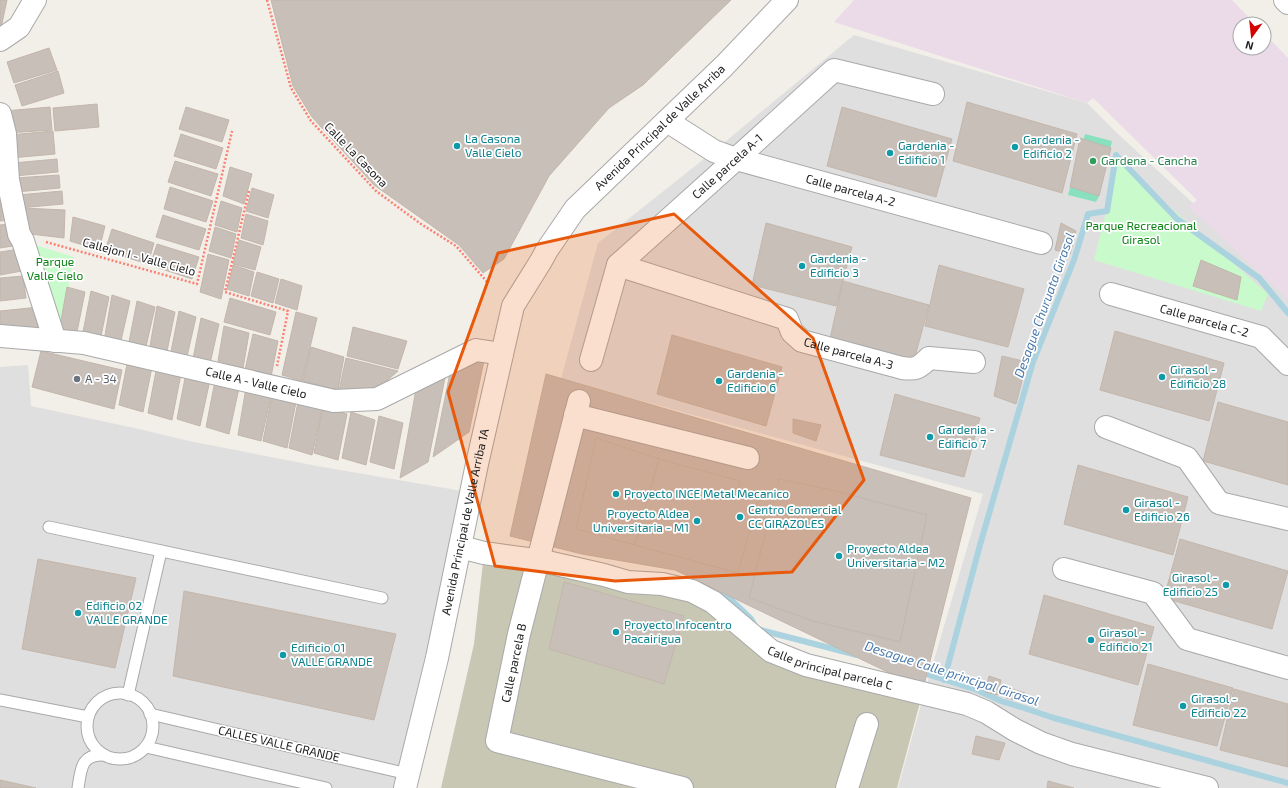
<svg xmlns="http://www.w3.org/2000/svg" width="1288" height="788" font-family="'Exo 2',sans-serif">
	<rect width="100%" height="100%" fill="#f2efe9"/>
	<g fill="#e0dfdf">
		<polygon points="854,35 1087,103 1117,133 1259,264 1288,296 1288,788 898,788 924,694 983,494 561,379 598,243 714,151"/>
		<polygon points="28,365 31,406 139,429 189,441 317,466 462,491 402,788 0,788 0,367"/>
	</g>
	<polygon fill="#ebdbe8" points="854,0 1232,0 1255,24 1240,24 1240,48 1264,48 1264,33 1288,58 1288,299 1189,207 1197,200 1093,98 1087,103 834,22"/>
	<polygon fill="#c7c7b4" points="484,553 699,595 771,651 922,695 897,788 441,788 474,644"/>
	<g fill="#c8facc">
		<polygon points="1119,162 1268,294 1261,311 1094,260"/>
		<polygon points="29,243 74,257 59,336"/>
	</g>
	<polygon fill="#88e0be" points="1085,134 1112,141 1099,196 1096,202 1068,195"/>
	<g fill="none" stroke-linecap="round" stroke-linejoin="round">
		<g stroke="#aad3df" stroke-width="6">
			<polyline points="720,589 751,619 757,629 857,655"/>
			<polyline points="920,672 977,690 1001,701 1024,708 1054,718 1288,783"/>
			<polyline points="944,680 980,545 1033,362 1074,260 1088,214 1107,211 1116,155 1177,219 1259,278 1288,313"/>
		</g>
	</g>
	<g fill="#c7bfb8" stroke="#c4b6ab">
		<polygon points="0,0 7,0 1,28 0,27"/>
		<polygon points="271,0 731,0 643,85 609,108 549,176 504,259 483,273 459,245 374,185 312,117 293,86"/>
		<polygon points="49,48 57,70 14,83 7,62"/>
		<polygon points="58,71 64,93 22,106 15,85"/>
		<polygon points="967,102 1077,134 1062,193 953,161"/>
		<polygon points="97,104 99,127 55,131 53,108"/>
		<polygon points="50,107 52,130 7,133 5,111"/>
		<polygon points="186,107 229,120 222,142 179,129"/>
		<polygon points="842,107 952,139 936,197 827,166"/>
		<polygon points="53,131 55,154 11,158 9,135"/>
		<polygon points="181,134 223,148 216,169 174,156"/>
		<polygon points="1080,138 1111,148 1099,196 1070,187"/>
		<polygon points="57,159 58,172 14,176 13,163"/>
		<polygon points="175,161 218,174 211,196 168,182"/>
		<polygon points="230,167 252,174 244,204 223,196"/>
		<polygon points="59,175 60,188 16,192 15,178"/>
		<polygon points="170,187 213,201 206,222 164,209"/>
		<polygon points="252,188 274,195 268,218 246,211"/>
		<polygon points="62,191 63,204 19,208 18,195"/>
		<polygon points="6,197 9,220 0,221 0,198"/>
		<polygon points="221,201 242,208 237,232 215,225"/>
		<polygon points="22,208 65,210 64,238 22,233"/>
		<polygon points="246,214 268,221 263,245 241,238"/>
		<polygon points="163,215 206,229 199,250 156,237"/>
		<polygon points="73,217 105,226 99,250 70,241"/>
		<polygon points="766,223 852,247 836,306 752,285"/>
		<polygon points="1061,223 1076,231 1070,254 1055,250"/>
		<polygon points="10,224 13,246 0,248 0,225"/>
		<polygon points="215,227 236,234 231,258 209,251"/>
		<polygon points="112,229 154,243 148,264 105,251"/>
		<polygon points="239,240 261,247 255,270 233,264"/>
		<polygon points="157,244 199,257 192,279 150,265"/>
		<polygon points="19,249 22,271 0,275 0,252"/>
		<polygon points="208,254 229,260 221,299 200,292"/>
		<polygon points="1201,260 1241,277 1237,300 1193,286"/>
		<polygon points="233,265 254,272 249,296 227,289"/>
		<polygon points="939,265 1024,289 1008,347 925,326"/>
		<polygon points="257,272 279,279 273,303 251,296"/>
		<polygon points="23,276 26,298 0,301 0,278"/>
		<polygon points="281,279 302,286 297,310 275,303"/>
		<polygon points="843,281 929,305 913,364 829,343"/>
		<polygon points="67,287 85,292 76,337 59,332"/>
		<polygon points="91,291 109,297 100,341 82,337"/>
		<polygon points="112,295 130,301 120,345 104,341"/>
		<polygon points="230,298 276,312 270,335 224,322"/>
		<polygon points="137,301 155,307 145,351 128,347"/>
		<polygon points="157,306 175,312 166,356 149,352"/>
		<polygon points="39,307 42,329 0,335 0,311"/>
		<polygon points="179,311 196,317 186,361 170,357"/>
		<polygon points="296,312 317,318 302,381 282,375"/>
		<polygon points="201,318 219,324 209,368 192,364"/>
		<polygon points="224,326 249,333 243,368 218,361"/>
		<polygon points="353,327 407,341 398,369 347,356"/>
		<polygon points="1115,331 1224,363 1209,421 1100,390"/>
		<polygon points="253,334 278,341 271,377 245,370"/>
		<polygon points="672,335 782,367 766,426 657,394"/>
		<polygon points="311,347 344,357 338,390 303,381"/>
		<polygon points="41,351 122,370 114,409 32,387"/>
		<polygon points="485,356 469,432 433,457 451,368"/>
		<polygon points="1002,356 1027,362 1016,404 994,396"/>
		<polygon points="346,358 398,371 373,393 339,391"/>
		<polygon points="128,359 152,367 143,412 119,405"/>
		<polygon points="157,366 181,374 172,420 148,413"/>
		<polygon points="447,368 428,462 400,478 417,384"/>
		<polygon points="186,373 210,380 200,426 177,419"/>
		<polygon points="546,374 971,498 923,689 675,570 582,554 510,536"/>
		<polygon points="215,381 239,388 229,434 206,427"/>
		<polygon points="246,388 271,396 261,441 238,435"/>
		<polygon points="895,394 980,418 964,477 880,455"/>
		<polygon points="272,395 296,402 287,448 263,441"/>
		<polygon points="298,402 322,410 312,455 289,448"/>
		<polygon points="1218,402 1288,422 1288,485 1203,461"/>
		<polygon points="323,407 347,414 338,460 314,453"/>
		<polygon points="351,412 375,420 366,465 342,458"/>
		<polygon points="379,416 403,423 394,469 370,462"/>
		<polygon points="793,419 821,425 816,441 793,433"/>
		<polygon points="596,438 659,459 635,545 576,529"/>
		<polygon points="659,459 740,481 738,490 759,496 738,573 635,545"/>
		<polygon points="1078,465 1188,497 1173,555 1064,524"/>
		<polygon points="779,479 831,490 927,515 900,642 813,621 749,598"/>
		<polygon points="1180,539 1288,571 1272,629 1164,598"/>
		<polygon points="38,559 136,578 115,668 22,649"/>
		<polygon points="564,582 684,616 664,684 549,649"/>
		<polygon points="184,591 396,634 374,720 173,676"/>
		<polygon points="1044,595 1154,627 1138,685 1029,654"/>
		<polygon points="1148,664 1233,688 1217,746 1133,725"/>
		<polygon points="989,676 1001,680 998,695 985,692"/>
		<polygon points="1009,688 1025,693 1024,702 1006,698"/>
		<polygon points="1234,689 1288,704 1288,767 1220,750"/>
		<polygon points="976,736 1005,743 999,760 972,754"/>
		<polygon points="0,780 36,788 0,788"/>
		<polygon points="1048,781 1074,788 1047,788"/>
	</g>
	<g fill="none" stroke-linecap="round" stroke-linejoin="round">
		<defs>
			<g id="lane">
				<polyline points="49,527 382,598"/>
				<circle cx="120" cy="726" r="33"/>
				<polyline points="128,695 161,551"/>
				<polyline points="0,700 88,717"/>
				<polyline points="150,714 408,774"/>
				<polyline points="146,747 326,788"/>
				<path d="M 78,788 C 81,769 81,754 104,755"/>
			</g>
			<g id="street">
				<polyline points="1285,0 1288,3"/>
				<polyline points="0,40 19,27 35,0"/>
				<polyline points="0,114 5,134 8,180 19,234 23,241 55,341"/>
				<path id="s1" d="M 667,121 L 714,151 L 736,159 L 1041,243"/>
				<path id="s2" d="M 618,265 L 787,319 L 792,332 L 802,341 L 902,368 C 916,370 919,368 929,358 L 974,362"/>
				<path id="s3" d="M 1111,294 L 1261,337 L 1288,364"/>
				<path id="s4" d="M 0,336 L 84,343 L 334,401 L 377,399 L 476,350 L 502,354"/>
				<path id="s5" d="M 591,360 L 618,265 L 736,159 L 834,70 L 933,94"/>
				<polyline points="579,401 519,634 497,741 682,788"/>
				<polyline points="575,415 748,458"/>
				<polyline points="1106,427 1187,458 1219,503 1288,519"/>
				<path id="s6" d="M 460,547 L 484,553 L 543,561 L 604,575 L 628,582 L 662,584 L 692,591 L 713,602 L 771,651 L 806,665 L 967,704 L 986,712 L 1015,730 L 1041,743 L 1072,754 L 1207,788"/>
				<polyline points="1064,569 1153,593 1187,639 1288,668"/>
				<path id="s7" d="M 405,788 L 437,658 L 477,464 L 513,306 L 541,261 L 547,250 L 575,209 L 724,66 L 787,0"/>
				<polyline points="847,788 867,724"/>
			</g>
		</defs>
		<use href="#lane" stroke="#a9a9a9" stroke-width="13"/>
		<use href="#street" stroke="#a9a9a9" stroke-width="24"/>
		<g stroke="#fa8072" stroke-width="2.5" stroke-dasharray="2 2" stroke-linecap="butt">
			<polyline points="267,0 291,88 311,121 376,191 421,224 456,246 488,283"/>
			<polyline points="249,191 225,292 288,311 277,366"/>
			<polyline points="46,242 197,284 232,131"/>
		</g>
		<use href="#lane" stroke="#fff" stroke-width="11"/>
		<use href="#street" stroke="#fff" stroke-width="22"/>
	</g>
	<path fill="#e8590c" fill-opacity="0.2" stroke="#e8590c" stroke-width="3" stroke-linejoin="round" d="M 674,214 L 813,338 L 864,480 L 792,572 L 615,581 L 495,566 L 448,392 L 498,253 Z"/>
	<g fill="#0f9aa8" stroke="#fff" stroke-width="1.5">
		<circle cx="457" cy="146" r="4"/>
		<circle cx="1015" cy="147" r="4"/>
		<circle cx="890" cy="153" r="4"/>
		<circle cx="802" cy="266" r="4"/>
		<circle cx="1162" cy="377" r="4"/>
		<circle cx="719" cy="381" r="4"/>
		<circle cx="930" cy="437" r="4"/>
		<circle cx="616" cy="494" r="4"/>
		<circle cx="1126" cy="510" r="4"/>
		<circle cx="740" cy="517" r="4"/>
		<circle cx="697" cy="521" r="4"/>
		<circle cx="839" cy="556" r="4"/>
		<circle cx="1226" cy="585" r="4"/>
		<circle cx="78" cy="613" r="4"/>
		<circle cx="616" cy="632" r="4"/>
		<circle cx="1091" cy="640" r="4"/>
		<circle cx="283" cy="655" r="4"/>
		<circle cx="1183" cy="706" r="4"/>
	</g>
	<circle fill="#2e9e5b" stroke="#fff" stroke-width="1.5" cx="1093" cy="161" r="4"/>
	<circle fill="#6b7280" stroke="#fff" stroke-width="1.5" cx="77" cy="379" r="4"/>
	<g text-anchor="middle" stroke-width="3.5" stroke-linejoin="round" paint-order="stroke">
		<g font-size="12" fill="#222" stroke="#fff">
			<text dy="4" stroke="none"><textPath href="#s7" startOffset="727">Avenida Principal de Valle Arriba</textPath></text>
			<text transform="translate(356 155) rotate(46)" y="4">Calle La Casona</text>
			<text dy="4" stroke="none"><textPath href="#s5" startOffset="246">Calle parcela A-1</textPath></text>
			<text dy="4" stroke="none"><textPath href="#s1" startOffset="198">Calle parcela A-2</textPath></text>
			<text transform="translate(139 257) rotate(15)" y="4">Callejon I - Valle Cielo</text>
			<text dy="4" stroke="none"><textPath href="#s3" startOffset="97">Calle parcela C-2</textPath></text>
			<text dy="4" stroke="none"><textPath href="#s2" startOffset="253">Calle parcela A-3</textPath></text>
			<text dy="4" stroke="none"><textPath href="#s4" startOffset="261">Calle A - Valle Cielo</textPath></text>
			<text dy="4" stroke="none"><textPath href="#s7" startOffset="273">Avenida Principal de Valle Arriba 1A</textPath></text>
			<text transform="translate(514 663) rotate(-78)" y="4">Calle parcela B</text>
			<text dy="4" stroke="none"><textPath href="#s6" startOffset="398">Calle principal parcela C</textPath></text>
			<text transform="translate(279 744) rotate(13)" y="4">CALLES VALLE GRANDE</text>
		</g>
		<g font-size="12" fill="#0d838f" stroke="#fff" text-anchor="start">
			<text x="465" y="143">La Casona<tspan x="465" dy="14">Valle Cielo</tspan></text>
			<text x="1023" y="144">Gardenia -<tspan x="1023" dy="14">Edificio 2</tspan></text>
			<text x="898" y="150">Gardenia -<tspan x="898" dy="14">Edificio 1</tspan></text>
			<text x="810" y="263">Gardenia -<tspan x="810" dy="14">Edificio 3</tspan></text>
			<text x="1170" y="374">Girasol -<tspan x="1170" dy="14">Edificio 28</tspan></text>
			<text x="727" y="378">Gardenia -<tspan x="727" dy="14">Edificio 6</tspan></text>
			<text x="938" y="434">Gardenia -<tspan x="938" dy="14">Edificio 7</tspan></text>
			<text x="624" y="498">Proyecto INCE Metal Mecanico</text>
			<text x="1134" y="507">Girasol -<tspan x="1134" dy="14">Edificio 26</tspan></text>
			<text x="748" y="514">Centro Comercial<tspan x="748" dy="14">CC GIRAZOLES</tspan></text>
			<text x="689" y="518" text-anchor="end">Proyecto Aldea<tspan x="689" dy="14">Universitaria - M1</tspan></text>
			<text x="847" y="553">Proyecto Aldea<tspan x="847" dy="14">Universitaria - M2</tspan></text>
			<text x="1218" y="582" text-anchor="end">Girasol -<tspan x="1218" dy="14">Edificio 25</tspan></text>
			<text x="86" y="610">Edificio 02<tspan x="86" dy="14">VALLE GRANDE</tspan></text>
			<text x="624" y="629">Proyecto Infocentro<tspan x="624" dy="14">Pacairigua</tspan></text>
			<text x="1099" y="637">Girasol -<tspan x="1099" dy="14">Edificio 21</tspan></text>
			<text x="291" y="652">Edificio 01<tspan x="291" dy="14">VALLE GRANDE</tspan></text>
			<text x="1191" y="703">Girasol -<tspan x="1191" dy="14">Edificio 22</tspan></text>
		</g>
		<g font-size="12" fill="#27864d" stroke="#fff" text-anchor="start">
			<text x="1101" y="165">Gardena - Cancha</text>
		</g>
		<g font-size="12" fill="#0c8416" stroke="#fff">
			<text x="1141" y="230">Parque Recreacional<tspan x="1141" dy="14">Girasol</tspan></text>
			<text x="55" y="266">Parque<tspan x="55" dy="14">Valle Cielo</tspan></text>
		</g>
		<g font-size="12" fill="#5b616d" stroke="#fff" text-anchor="start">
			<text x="85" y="383">A - 34</text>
		</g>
		<g font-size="13" font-style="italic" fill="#4a7aab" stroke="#fff">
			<text transform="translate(1044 305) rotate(-70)" y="5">Desague Churuata Girasol</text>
			<text transform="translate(952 673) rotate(18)" y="5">Desague Calle principal Girasol</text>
		</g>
	</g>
	<g transform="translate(1252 36) rotate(195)"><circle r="19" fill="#ffffff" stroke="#a7a7a7"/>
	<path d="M0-3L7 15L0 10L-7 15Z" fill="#d40000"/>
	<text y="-6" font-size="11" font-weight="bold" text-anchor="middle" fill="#222222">N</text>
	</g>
</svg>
